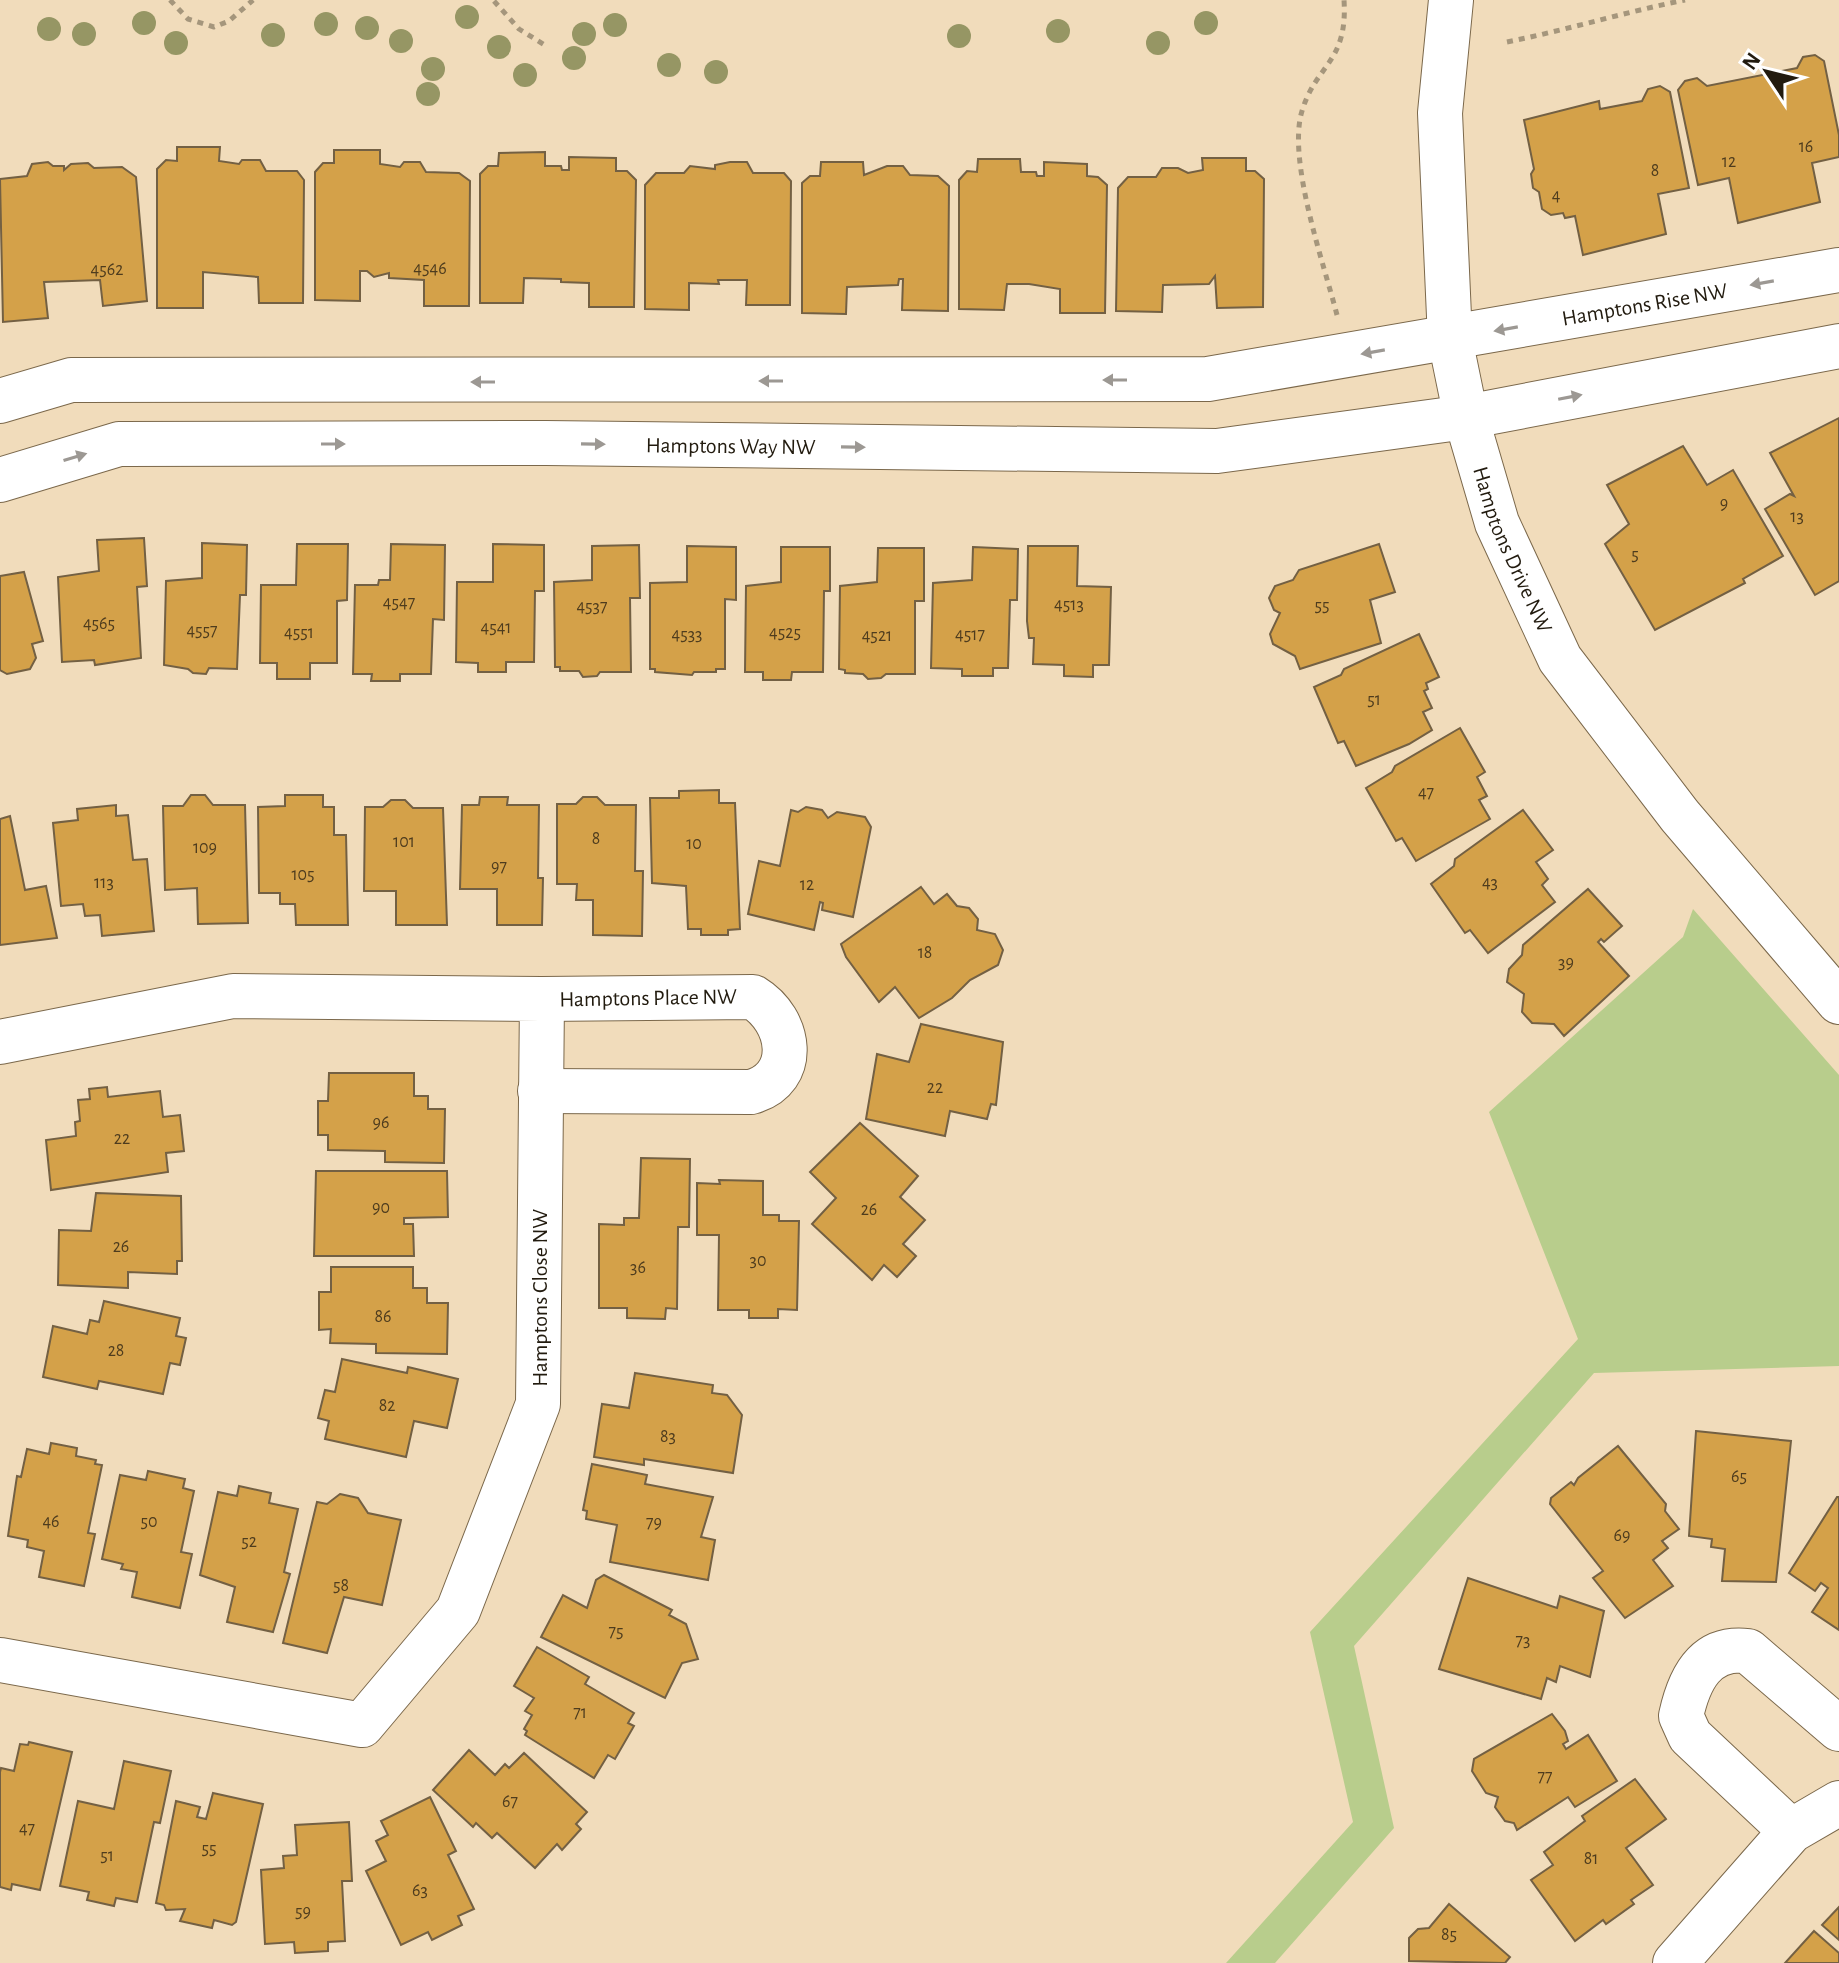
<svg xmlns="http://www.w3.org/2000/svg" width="1839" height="1963" font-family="'Alegreya Sans',sans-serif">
	<rect width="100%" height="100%" fill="#f1dcbb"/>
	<polygon fill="#b8cd8c" points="1693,909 1839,1075 1839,1366 1594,1373 1354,1646 1394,1828 1275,1963 1226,1963 1353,1822 1310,1632 1578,1339 1489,1112 1683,937"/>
	<g fill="#d4a149" stroke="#736043" stroke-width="2">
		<polygon points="1815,55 1824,61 1839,135 1839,157 1812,163 1820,202 1738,223 1729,178 1698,185 1678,90 1685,81 1697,78 1707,86 1797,68 1803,57"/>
		<polygon points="1660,86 1670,92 1689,188 1658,194 1666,234 1583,255 1575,216 1565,218 1563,213 1551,215 1542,209 1539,192 1533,188 1531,174 1534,169 1524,120 1599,101 1600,109 1642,101 1648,89"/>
		<polygon points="177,147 220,147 219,161 239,164 242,160 260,160 266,171 297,171 304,180 303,303 259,303 258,277 203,272 203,308 157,308 157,169 166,160 177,161"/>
		<polygon points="334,150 380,150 380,164 400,167 404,162 420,162 426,172 459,173 470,181 469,306 424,306 424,280 389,278 389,273 374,277 367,271 360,271 360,301 315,300 315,172 323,163 334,163"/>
		<polygon points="545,152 545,166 561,166 562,170 569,170 569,157 616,158 616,171 627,171 636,180 634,307 589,307 589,283 561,282 561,279 524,278 523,303 480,303 480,174 488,166 498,166 499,153"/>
		<polygon points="1202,158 1246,158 1246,171 1255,171 1264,179 1263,307 1217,308 1215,276 1209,284 1163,285 1162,312 1116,311 1118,188 1128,177 1156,177 1162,168 1178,168 1188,173 1203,170"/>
		<polygon points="978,159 1020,159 1021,172 1036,172 1037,176 1044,176 1044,162 1087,164 1087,176 1098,177 1107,185 1105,313 1060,313 1060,289 1029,284 1007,284 1004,310 959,309 959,180 967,171 977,172"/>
		<polygon points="48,162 53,166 64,166 64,170 71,164 88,163 94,168 122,167 136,177 147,301 103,306 100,280 44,282 48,318 3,322 0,179 27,176 32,164"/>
		<polygon points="730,162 747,162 753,173 784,173 791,181 790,305 746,305 747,280 718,280 719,284 689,283 689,310 645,309 645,185 656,173 684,173 690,166 715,169 715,165"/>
		<polygon points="821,162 863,162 864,175 887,166 903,166 910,175 938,176 949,186 948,311 902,310 903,279 899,279 898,285 847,287 846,314 802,313 802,183 810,176 820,176"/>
		<polygon points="1839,418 1839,581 1815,595 1765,509 1790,494 1794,496 1770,453"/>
		<polygon points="1683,446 1707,485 1733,470 1783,556 1743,579 1745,583 1655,630 1605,544 1629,524 1607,485"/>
		<polygon points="144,538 147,586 137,587 141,658 95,665 94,660 62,662 58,577 99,571 97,540"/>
		<polygon points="202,543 247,545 246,595 240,595 237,669 209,668 206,674 193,673 188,669 164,665 166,581 202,578"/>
		<polygon points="297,544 348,544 347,600 337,601 337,663 310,663 310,679 277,679 277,663 260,663 261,585 296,585"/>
		<polygon points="391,544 445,545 444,620 433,619 431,674 400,674 400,681 371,681 372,674 353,674 355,585 378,585 379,580 390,580"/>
		<polygon points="493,544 544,545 544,591 535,591 534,662 506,662 506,672 478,672 478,663 456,662 457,582 493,582"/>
		<polygon points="1379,544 1395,592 1370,600 1381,643 1300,669 1295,656 1273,644 1270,634 1280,613 1274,610 1269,598 1275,586 1293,580 1299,570"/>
		<polygon points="639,545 640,598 630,598 631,672 600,672 597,676 583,677 579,671 560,671 560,667 555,667 554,582 592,580 592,546"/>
		<polygon points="687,546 736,547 736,600 725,599 725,669 716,669 716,672 694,672 692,675 655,672 655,669 650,669 650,583 687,582"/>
		<polygon points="1028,546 1078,546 1077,586 1111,587 1109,665 1093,665 1093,677 1064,676 1064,665 1033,664 1034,638 1029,638 1027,621"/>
		<polygon points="781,547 830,547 830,591 824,591 823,672 792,672 791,680 763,680 763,672 745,672 746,586 781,582"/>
		<polygon points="973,547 1018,549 1017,600 1010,600 1008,668 993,668 993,676 962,676 962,669 931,668 933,583 972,580"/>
		<polygon points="878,548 924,548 924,601 915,601 915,674 886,674 881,678 868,679 863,674 845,673 845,670 839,669 840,586 877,582"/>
		<polygon points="24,572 43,641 32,644 36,658 30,669 7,674 0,670 0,576"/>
		<polygon points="1419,634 1439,677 1426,683 1428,689 1424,691 1432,708 1423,712 1432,730 1409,744 1356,766 1344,741 1338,743 1314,687 1341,675 1344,669"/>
		<polygon points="1460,728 1485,772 1477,777 1487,796 1479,800 1490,819 1416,861 1402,838 1396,841 1366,788 1392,772 1395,766"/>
		<polygon points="719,790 719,803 735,803 740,929 728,930 728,935 701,935 701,929 688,929 686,886 652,883 650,798 679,798 679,791"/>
		<polygon points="191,795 205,795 213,805 245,805 248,923 198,924 197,888 165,890 163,806 183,806"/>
		<polygon points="285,795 323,795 323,807 334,807 334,835 346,835 348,925 296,925 295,904 280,904 280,893 259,893 258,807 285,806"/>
		<polygon points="480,797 508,797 507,805 539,805 538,878 543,878 542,925 497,925 497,889 460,889 462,805 479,805"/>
		<polygon points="583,797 597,797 605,805 636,805 635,871 643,871 642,936 593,935 593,900 576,900 577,884 557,884 557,804 576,804"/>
		<polygon points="391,800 405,800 413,808 443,808 447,925 396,925 396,891 364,891 365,807 383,807"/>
		<polygon points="116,805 116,816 128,815 133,860 147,859 154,931 102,936 100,915 85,916 83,904 61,906 53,823 78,820 77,809"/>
		<polygon points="806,807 822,810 828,818 837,812 865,817 871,827 853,917 822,910 823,903 820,902 814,930 748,914 759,861 780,866 791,810 798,812"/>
		<polygon points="1523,810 1553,850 1536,862 1548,879 1542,885 1555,902 1488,953 1470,930 1465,933 1431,884 1454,866 1455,859"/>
		<polygon points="10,816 25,890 46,886 57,938 0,945 0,819"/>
		<polygon points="921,887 934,904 947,894 957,906 969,908 978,919 977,930 995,934 1003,950 998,965 970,980 952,998 919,1018 895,987 879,1002 846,957 841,944"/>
		<polygon points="1588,889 1622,926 1604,942 1601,939 1598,942 1629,976 1564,1036 1554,1024 1532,1023 1522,1012 1524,994 1507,982 1509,969 1522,955 1523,945"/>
		<polygon points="921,1024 1003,1042 996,1105 991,1104 987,1119 950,1111 945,1136 866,1119 877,1054 909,1062"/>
		<polygon points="329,1073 414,1073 414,1096 428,1096 428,1109 445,1109 444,1163 385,1162 385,1151 328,1150 328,1135 318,1135 318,1101 328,1101"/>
		<polygon points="107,1087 108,1097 160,1091 163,1117 180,1115 184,1151 166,1153 168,1172 51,1190 46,1140 76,1136 75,1122 80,1121 78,1100 90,1099 89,1089"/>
		<polygon points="860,1123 918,1176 900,1197 925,1220 903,1244 916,1256 897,1277 884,1265 872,1280 812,1224 836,1198 810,1172"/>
		<polygon points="641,1158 690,1159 689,1227 678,1227 677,1309 666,1308 665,1319 627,1318 627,1308 599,1308 599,1224 624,1225 624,1218 639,1218"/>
		<polygon points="316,1171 447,1171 448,1217 404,1218 404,1224 413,1224 414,1256 314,1256"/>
		<polygon points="719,1180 763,1181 763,1215 779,1215 779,1221 799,1221 797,1310 778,1309 778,1318 749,1318 749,1310 718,1310 719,1235 697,1235 697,1183 720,1184"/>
		<polygon points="96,1193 181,1196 182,1261 177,1261 177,1274 128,1272 128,1288 58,1285 59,1230 91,1231"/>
		<polygon points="331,1267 413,1267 413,1288 427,1288 427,1303 448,1303 447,1354 376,1353 376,1344 330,1343 331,1329 319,1330 319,1292 331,1292"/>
		<polygon points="104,1301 180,1318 176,1336 186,1338 180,1365 170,1363 163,1394 99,1381 97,1389 43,1377 53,1326 87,1334 90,1320 99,1322"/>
		<polygon points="342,1359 407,1373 408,1367 458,1379 447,1428 414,1421 406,1457 325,1439 329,1421 318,1418 325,1390 335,1392"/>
		<polygon points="635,1373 713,1385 712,1393 727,1395 742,1415 733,1473 644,1459 644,1465 594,1457 602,1404 629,1408"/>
		<polygon points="1696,1431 1791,1441 1776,1582 1722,1581 1725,1549 1711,1547 1712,1539 1689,1536"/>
		<polygon points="51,1443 77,1448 76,1456 96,1460 95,1464 102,1465 88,1533 95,1534 84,1586 39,1577 44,1551 27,1547 28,1540 8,1536 17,1476 21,1477 27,1449 49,1454"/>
		<polygon points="1618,1446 1666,1504 1665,1511 1679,1529 1662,1541 1668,1548 1653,1560 1673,1586 1625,1618 1593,1578 1603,1571 1550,1504 1551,1498 1571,1482 1574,1485 1578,1478"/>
		<polygon points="592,1464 647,1475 645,1484 713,1497 701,1537 715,1540 708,1580 610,1562 617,1525 586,1519 587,1511 583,1510"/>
		<polygon points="148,1471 185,1479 183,1488 194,1491 181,1552 192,1554 180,1608 132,1597 137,1572 121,1569 123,1564 102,1559 120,1475 146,1480"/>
		<polygon points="239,1486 271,1493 269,1503 298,1509 284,1572 290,1574 273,1632 227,1622 235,1587 200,1575 218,1492 237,1496"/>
		<polygon points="340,1494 358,1498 368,1513 401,1520 382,1605 344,1597 327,1653 283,1643 317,1502 327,1504"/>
		<polygon points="1837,1497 1839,1497 1839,1630 1812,1612 1828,1588 1821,1583 1815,1591 1789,1573"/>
		<polygon points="604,1575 672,1610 669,1615 686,1624 698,1659 682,1663 665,1698 541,1637 563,1595 587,1608 596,1580"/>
		<polygon points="1468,1578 1557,1608 1560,1596 1604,1611 1590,1677 1560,1666 1556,1682 1547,1678 1541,1699 1439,1669"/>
		<polygon points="537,1647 589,1677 585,1684 634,1713 628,1723 634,1726 615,1759 608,1755 594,1778 525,1735 527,1731 524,1729 532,1715 525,1711 534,1698 514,1686"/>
		<polygon points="1552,1714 1565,1731 1568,1741 1563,1744 1566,1749 1588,1735 1617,1781 1575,1807 1568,1797 1517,1830 1514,1823 1505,1821 1495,1807 1498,1797 1486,1793 1472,1771 1474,1759"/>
		<polygon points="29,1742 72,1752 40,1890 12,1884 11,1890 0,1887 0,1772 1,1768 14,1771 20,1744 28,1745"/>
		<polygon points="469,1750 495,1775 505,1764 509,1768 524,1753 587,1812 576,1824 581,1829 562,1850 557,1844 535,1868 497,1833 492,1838 476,1823 473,1827 433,1790"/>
		<polygon points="124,1761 171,1771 160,1823 154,1822 137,1902 116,1898 114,1906 87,1900 89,1892 60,1886 78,1801 114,1809"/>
		<polygon points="1635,1779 1666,1819 1626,1848 1653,1885 1631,1900 1634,1904 1606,1924 1603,1920 1575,1941 1531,1880 1553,1865 1544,1852 1585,1821 1582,1816"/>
		<polygon points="213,1793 263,1804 236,1922 232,1925 214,1920 212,1928 180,1921 185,1909 166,1910 164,1905 156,1903 176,1801 200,1807 197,1817 206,1819"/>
		<polygon points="430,1797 456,1851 448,1855 474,1909 458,1916 462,1925 432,1940 428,1932 401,1945 366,1871 386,1861 376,1841 388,1835 381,1821"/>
		<polygon points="349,1822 352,1881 342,1881 345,1941 328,1942 328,1951 295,1953 294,1942 265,1944 261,1870 284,1868 283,1856 297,1855 295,1825"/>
		<polygon points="1449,1904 1510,1957 1505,1963 1409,1961 1409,1938 1418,1929 1429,1928"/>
		<polygon points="1839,1907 1839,1940 1822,1925"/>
		<polygon points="1814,1931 1839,1953 1839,1963 1785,1963"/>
	</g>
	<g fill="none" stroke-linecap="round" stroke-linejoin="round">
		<defs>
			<g id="minor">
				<path id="s1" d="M 1451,0 L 1440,113 L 1450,339 L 1466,417 L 1497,523 L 1560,659 L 1680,816 L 1839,1002"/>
				<path id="s2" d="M 0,401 L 71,380 L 1208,379 L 1839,270"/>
				<path id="s3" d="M 0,480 L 119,444 L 546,443 L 1217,451 L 1466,417 L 1839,346"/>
				<polyline points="0,1042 233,996 542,999 538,1404 458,1611 362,1725 0,1660"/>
				<path d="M 540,1091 L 751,1092 C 800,1078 791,1020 753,997 L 542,999"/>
				<path d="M 1791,1831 L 1690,1736 L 1681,1716 C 1689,1679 1705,1646 1748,1651 L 1839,1729"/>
				<polyline points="1675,1963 1791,1831 1839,1803"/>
			</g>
		</defs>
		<use href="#minor" stroke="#7b684b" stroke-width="46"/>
		<g stroke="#a5967c" stroke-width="5" stroke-dasharray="6 6" stroke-linecap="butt">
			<polyline points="170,0 188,19 214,27 229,21 253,0"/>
			<polyline points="494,1 519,29 548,47"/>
			<path d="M 1507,42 C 1567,30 1625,12 1685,0"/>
			<path d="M 1337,315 C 1324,264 1287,160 1302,111 C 1316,64 1348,63 1344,0"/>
		</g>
		<use href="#minor" stroke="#fff" stroke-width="44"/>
	</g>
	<g fill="#969664">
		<circle cx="467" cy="17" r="12"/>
		<circle cx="144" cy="23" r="12"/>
		<circle cx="1206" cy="23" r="12"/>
		<circle cx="326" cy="24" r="12"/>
		<circle cx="615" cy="25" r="12"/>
		<circle cx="367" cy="28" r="12"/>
		<circle cx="49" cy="29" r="12"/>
		<circle cx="1058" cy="31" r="12"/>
		<circle cx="84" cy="34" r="12"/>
		<circle cx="584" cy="34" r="12"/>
		<circle cx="273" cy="35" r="12"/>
		<circle cx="959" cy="36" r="12"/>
		<circle cx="401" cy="41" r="12"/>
		<circle cx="176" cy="43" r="12"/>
		<circle cx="1158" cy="43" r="12"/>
		<circle cx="499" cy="47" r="12"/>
		<circle cx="574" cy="58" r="12"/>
		<circle cx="669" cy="65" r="12"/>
		<circle cx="433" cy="69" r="12"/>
		<circle cx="716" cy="72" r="12"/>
		<circle cx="525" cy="75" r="12"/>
		<circle cx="428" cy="94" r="12"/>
	</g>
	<defs><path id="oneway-solid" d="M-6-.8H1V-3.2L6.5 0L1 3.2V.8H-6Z" transform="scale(2)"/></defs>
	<g fill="#9c9893">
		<use href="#oneway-solid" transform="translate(1762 283) rotate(170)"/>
		<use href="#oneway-solid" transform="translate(1506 329) rotate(170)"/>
		<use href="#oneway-solid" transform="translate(1373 352) rotate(170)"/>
		<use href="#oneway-solid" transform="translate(1115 380) rotate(180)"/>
		<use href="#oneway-solid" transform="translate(771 381) rotate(180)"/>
		<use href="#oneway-solid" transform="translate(483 382) rotate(-180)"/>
		<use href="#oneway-solid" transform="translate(1570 397) rotate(-11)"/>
		<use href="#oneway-solid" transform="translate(333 444)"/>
		<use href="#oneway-solid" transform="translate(593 444) rotate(1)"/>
		<use href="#oneway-solid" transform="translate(853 447) rotate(1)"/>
		<use href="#oneway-solid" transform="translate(75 457) rotate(-17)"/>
	</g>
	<g text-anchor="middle" stroke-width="6" stroke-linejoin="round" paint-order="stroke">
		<g font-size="18" fill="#4e3c1e">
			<text x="1806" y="152">16</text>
			<text x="1729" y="167">12</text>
			<text x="1655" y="176">8</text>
			<text x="1556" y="201">4</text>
			<text x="430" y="274">4546</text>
			<text x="107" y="275">4562</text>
			<text x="1724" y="509">9</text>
			<text x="1797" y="522">13</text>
			<text x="1635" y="560">5</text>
			<text x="399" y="608">4547</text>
			<text x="1069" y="610">4513</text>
			<text x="1322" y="611">55</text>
			<text x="592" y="612">4537</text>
			<text x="99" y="629">4565</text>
			<text x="496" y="633">4541</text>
			<text x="202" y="636">4557</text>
			<text x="299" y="638">4551</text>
			<text x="785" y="638">4525</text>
			<text x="687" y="640">4533</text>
			<text x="970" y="640">4517</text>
			<text x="877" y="641">4521</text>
			<text x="1374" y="705">51</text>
			<text x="1426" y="798">47</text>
			<text x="596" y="844">8</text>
			<text x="404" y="847">101</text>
			<text x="694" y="849">10</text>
			<text x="205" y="853">109</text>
			<text x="499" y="872">97</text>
			<text x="303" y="880">105</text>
			<text x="104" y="888">113</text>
			<text x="1490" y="888">43</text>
			<text x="807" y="890">12</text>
			<text x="925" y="958">18</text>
			<text x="1566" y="968">39</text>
			<text x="935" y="1093">22</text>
			<text x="381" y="1128">96</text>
			<text x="122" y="1144">22</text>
			<text x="381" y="1213">90</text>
			<text x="869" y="1215">26</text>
			<text x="121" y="1252">26</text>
			<text x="758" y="1266">30</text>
			<text x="638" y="1273">36</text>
			<text x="383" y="1322">86</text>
			<text x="116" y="1356">28</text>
			<text x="387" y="1411">82</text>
			<text x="668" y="1442">83</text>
			<text x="1739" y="1482">65</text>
			<text x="51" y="1527">46</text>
			<text x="149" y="1527">50</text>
			<text x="654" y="1528">79</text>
			<text x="1622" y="1541">69</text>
			<text x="249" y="1547">52</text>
			<text x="341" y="1591">58</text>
			<text x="616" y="1637">75</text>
			<text x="1523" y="1646">73</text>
			<text x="580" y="1718">71</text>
			<text x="1545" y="1782">77</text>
			<text x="510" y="1807">67</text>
			<text x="27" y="1834">47</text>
			<text x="209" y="1854">55</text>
			<text x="107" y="1861">51</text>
			<text x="1591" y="1864">81</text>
			<text x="420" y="1896">63</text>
			<text x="303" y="1917">59</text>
			<text x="1449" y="1940">85</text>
		</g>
		<g font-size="22" fill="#221b0f" stroke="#fff">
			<text dy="8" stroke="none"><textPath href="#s2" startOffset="1654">Hamptons Rise NW</textPath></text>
			<text dy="8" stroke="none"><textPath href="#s3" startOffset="736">Hamptons Way NW</textPath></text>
			<text dy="8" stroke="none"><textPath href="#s1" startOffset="560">Hamptons Drive NW</textPath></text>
			<text transform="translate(648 997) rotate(-1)" y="8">Hamptons Place NW</text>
			<text transform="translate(539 1298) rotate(-90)" y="8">Hamptons Close NW</text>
		</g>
	</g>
	<g transform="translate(1767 72) rotate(305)" stroke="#ffffff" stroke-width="6" paint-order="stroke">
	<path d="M0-6L14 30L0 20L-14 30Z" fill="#221b0f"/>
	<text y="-12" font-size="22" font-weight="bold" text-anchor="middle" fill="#221b0f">N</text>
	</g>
</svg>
